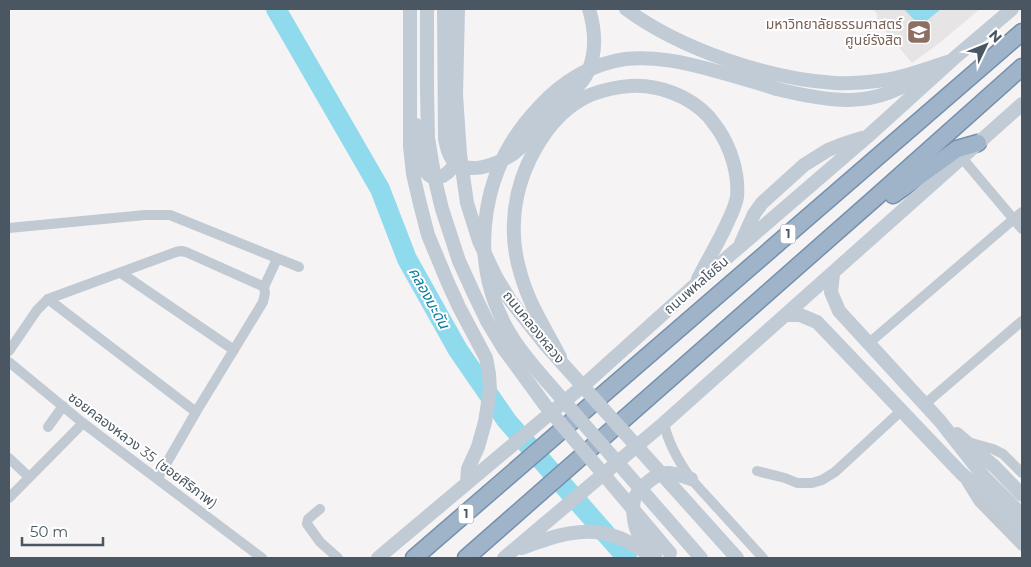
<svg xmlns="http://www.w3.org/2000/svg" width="1031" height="567" font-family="Montserrat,'Noto Sans Thai',sans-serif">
	<rect width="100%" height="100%" fill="#f5f3f3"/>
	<polygon fill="#e6e4e5" points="873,9 980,9 938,44 912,63 877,21 877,14"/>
	<polygon fill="#90daee" points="904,9 941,9 920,26"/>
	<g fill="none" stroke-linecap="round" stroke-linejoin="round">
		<polyline stroke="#90daee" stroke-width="20" points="276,9 380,189 407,259 458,350 507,421 627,558"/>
		<defs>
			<g id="trunk">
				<polyline points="893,195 957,149 978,143"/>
				<polyline points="414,558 1022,32"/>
				<polyline points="466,558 874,199 1022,67"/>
			</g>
		</defs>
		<use href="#trunk" stroke="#7690ad" stroke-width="19"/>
		<g stroke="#c1cad2" stroke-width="10">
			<polyline points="962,158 1022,229"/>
			<polyline points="9,228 145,215 170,215 299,267"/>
			<polyline points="121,273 234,350"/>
			<polyline points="264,287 277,259"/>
			<polyline points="48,299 196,412"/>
			<polyline points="869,343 1022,212"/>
			<polyline points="9,351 37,310 48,299 176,252 181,251 186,252 260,285 264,287 265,293 263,302 196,412 158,478"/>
			<polyline points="9,362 83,423 262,558"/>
			<polyline points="925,404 1022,321"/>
			<path d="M 664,423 C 668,444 679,462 691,479 L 763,558"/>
			<polyline points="48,427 63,406"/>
			<polyline points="968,442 993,449 1003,454 1022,473"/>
			<polyline points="9,458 29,477"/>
			<polyline points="757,471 785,478 797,483 812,483 822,480 835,472 902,410"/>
			<polyline points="966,481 979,502 1022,546"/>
			<polyline points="9,498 83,423"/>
			<polyline points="320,509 308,519 307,524 320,542 338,558"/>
		</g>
		<g stroke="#c1cbd6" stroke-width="14">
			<polyline points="410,9 410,146 413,174 420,204 428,235 448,283 459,307 486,358 489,374 490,390 485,422 478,447 468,469 467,482"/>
			<path d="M 444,9 L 445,139 C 447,148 449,160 459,165 C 476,174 506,161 519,149 C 532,137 541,121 554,108 C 566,96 583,86 589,69 C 597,49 595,29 589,9"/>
			<path d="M 626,9 C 680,49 768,79 835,83 C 851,84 869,82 885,80 C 905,77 927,69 947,62"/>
			<path d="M 777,89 C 829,102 876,110 922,74"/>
			<path d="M 416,125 L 423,167 C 433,186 447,176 456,163"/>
			<polyline points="741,243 754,214 762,203 804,165 828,150 843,144 862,138"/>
			<polyline points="833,274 831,292 839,311 940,421 984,477 1022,515"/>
			<polyline points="786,315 800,315 817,322 961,473 986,495 1022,531"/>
			<path d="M 560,357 C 546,330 529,304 521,275 C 516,259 513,240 514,223 C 515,175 545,115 590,95 C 603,90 616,87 630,86 C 658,84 690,96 709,117 C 712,121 715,125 718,129 C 731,148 739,174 737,197 C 735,209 728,221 723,232 C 715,248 706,263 698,279"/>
			<polyline points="957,434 995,467 1022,495"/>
			<path d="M 522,548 C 553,536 585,525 617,537 C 630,541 643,551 655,558"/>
			<path d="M 655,556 C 650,548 641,540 637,531 C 634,524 632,508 634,500 C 636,491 652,477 661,474 C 671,471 682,476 691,479"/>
			<polyline points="378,558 584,385 694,286 867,137 952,60 1012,9"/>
			<polyline points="504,558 664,423 1022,104"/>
		</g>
		<use href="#trunk" stroke="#9fb4c9" stroke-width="16"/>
		<g stroke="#c1cbd6" stroke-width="14">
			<polyline points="427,9 427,89 428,138 435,180 442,209 459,261 474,294 487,321 504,349 545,405 670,553"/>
			<polyline points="458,9 456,95 460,154 467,203 479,241 495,275 510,300 544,343 737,558"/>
			<path d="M 701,558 C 657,508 613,458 569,407 C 547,381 521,355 505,325 C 467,253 483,165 539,107 C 562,82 591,64 625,59 C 655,56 683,62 712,70 C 734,76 755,82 777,89"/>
		</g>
	</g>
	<defs>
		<symbol id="university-square" viewBox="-11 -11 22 22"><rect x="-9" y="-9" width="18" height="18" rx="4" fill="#8d6e63" stroke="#fff"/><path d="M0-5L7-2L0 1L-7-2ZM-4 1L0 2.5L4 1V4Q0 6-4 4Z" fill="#fff"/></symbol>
	</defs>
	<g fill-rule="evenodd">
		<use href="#university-square" x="905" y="18" width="28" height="28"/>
	</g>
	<g text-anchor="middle" stroke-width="4" stroke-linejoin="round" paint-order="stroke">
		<g fill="#fff" stroke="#808990" stroke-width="1">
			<rect x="780.5" y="224.5" width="15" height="19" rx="4"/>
			<rect x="458.5" y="504.5" width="15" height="19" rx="4"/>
		</g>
		<g font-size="12" font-weight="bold" fill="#4a5661">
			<text x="788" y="238">1</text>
			<text x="466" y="518">1</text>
		</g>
		<g font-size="14" fill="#785e54" stroke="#fff" text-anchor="end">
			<text x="902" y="29">มหาวิทยาลัยธรรมศาสตร์<tspan x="902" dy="16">ศูนย์รังสิต</tspan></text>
		</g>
		<g font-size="14" fill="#4a5661" stroke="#fff">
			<text transform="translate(696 285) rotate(-41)" y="5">ถนนพหลโยธิน</text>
			<text transform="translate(534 327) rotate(51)" y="5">ถนนคลองหลวง</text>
			<text transform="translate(143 450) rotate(37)" y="5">ซอยคลองหลวง 35 (ซอยศิริภาพ)</text>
		</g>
		<g font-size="15" font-style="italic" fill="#0c7c9b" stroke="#fff">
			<text transform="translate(429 298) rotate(61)" y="5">คลองมะดัน</text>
		</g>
	</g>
	<rect width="1031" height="567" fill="none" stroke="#4a5661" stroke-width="20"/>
	<g transform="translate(986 45) rotate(47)" stroke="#ffffff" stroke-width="4" paint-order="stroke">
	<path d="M0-4L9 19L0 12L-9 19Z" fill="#4a5661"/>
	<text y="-8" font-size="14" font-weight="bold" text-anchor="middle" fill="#4a5661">N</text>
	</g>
	<path d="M22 537v8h81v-8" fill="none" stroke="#4a5661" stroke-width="2.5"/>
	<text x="30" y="537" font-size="15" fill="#4a5661" stroke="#ffffff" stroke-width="4" paint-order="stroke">50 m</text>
</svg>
